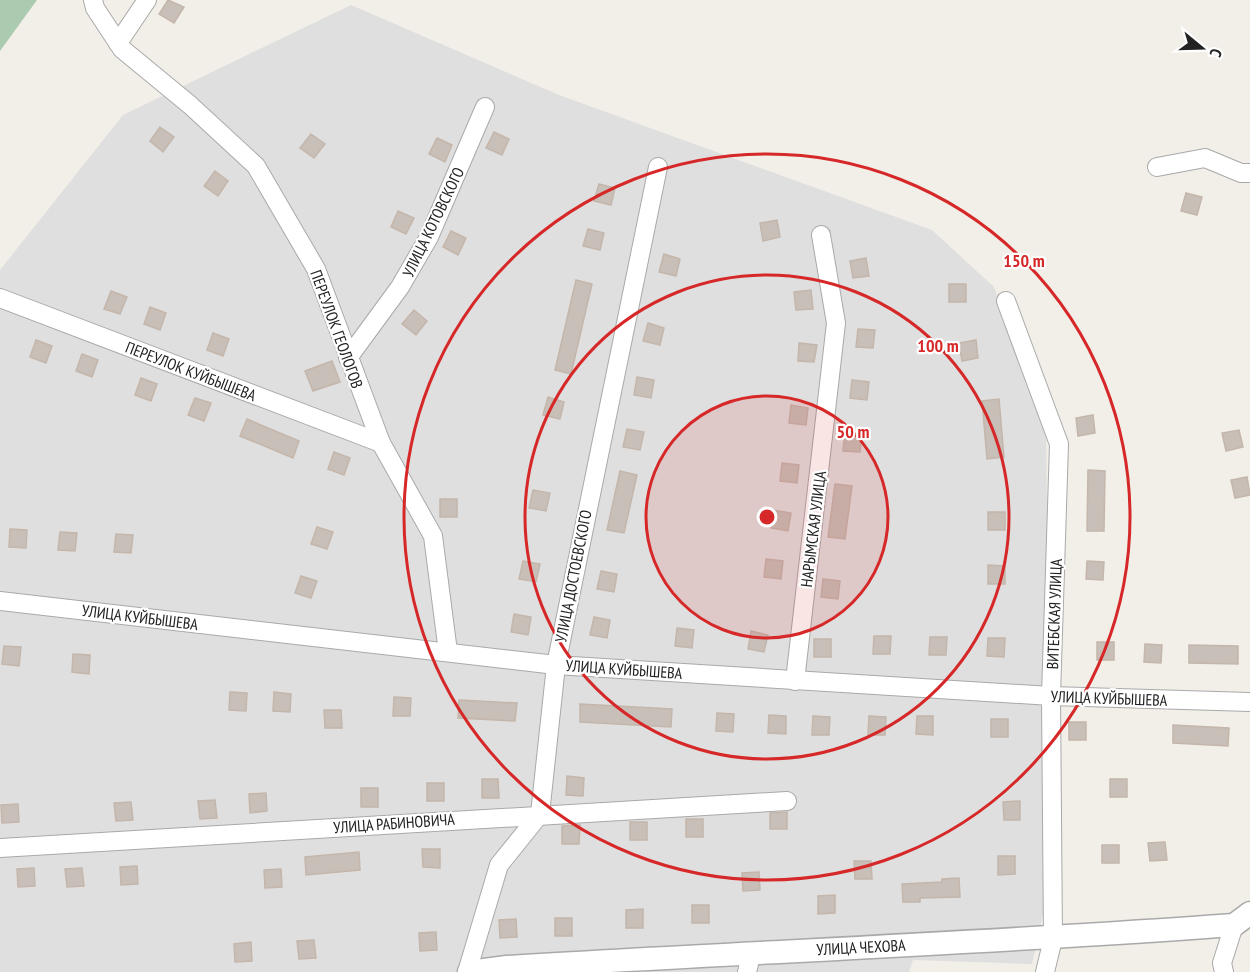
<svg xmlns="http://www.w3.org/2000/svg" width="1250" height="972" font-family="'PT Sans Narrow',sans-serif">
	<rect width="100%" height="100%" fill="#f2efe9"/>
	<polygon fill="#e0dfdf" points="351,5 559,95 932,230 994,287 1046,424 1048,603 1043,915 1032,964 913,960 909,972 0,972 0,270 123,115"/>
	<polygon fill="#aacbaf" points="0,0 37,0 0,51"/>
	<g fill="#c7bfb8" stroke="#c4b6ab" stroke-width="1.5">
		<polygon points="168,0 184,7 174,23 159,14"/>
		<polygon points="160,127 174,137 163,152 150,141"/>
		<polygon points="494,132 509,139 502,155 486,148"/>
		<polygon points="311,134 325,144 314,158 300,148"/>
		<polygon points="437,138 452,145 445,162 429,154"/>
		<polygon points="215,171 228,181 218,196 204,186"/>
		<polygon points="599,184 615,188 611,205 594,201"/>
		<polygon points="1186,193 1202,197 1197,215 1181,211"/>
		<polygon points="398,211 414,218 406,234 391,227"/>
		<polygon points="777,220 780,237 763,241 760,223"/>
		<polygon points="588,229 604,233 600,250 583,246"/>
		<polygon points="451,231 466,238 458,255 443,247"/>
		<polygon points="664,254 680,259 676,276 659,272"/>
		<polygon points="866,258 869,276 853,278 850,261"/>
		<polygon points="576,280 592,284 571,374 555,370"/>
		<rect x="949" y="284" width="17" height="18"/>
		<polygon points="811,290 813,309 796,310 794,292"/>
		<polygon points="111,291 127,297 120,314 104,309"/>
		<polygon points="150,307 166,313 160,330 144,324"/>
		<polygon points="414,310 427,321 416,335 402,324"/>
		<polygon points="648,323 664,328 660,345 643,341"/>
		<polygon points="858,329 875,330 873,348 856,347"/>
		<polygon points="213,333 229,339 223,356 207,350"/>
		<polygon points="36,340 52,346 46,363 30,357"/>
		<polygon points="976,340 978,358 962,361 959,343"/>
		<polygon points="799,343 817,345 814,362 798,361"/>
		<polygon points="82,354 98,360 92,377 76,371"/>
		<polygon points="332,361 340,382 313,391 305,371"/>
		<polygon points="637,377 654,380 651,398 634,395"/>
		<polygon points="141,378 157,384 151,401 135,395"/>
		<polygon points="852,380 869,382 867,400 850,398"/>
		<polygon points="548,397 564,402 560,419 543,415"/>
		<polygon points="195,398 211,403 204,421 188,415"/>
		<polygon points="999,399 1004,457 987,459 982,401"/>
		<polygon points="791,405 808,408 806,425 789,423"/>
		<polygon points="1093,415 1095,433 1078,436 1076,418"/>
		<polygon points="247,419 299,441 293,458 240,436"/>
		<polygon points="627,429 644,432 640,450 623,447"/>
		<polygon points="1239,430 1243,447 1226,451 1222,433"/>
		<polygon points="845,432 862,434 860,452 843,451"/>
		<polygon points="334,452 350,458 344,475 328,469"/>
		<polygon points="782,463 799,465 797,483 780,481"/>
		<polygon points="1088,470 1105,471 1104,531 1087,531"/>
		<polygon points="620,471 637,475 624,533 607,530"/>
		<polygon points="1247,477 1250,495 1235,498 1231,480"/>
		<polygon points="835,484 852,486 845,539 828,537"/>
		<polygon points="533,490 550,493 546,511 529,508"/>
		<rect x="440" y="499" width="17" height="18"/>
		<polygon points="773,510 791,513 788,531 771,528"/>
		<rect x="988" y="512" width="17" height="18"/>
		<polygon points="317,527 333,532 327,549 311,544"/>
		<polygon points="10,529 27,530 26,548 9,547"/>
		<polygon points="60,532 77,533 75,551 58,550"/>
		<polygon points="116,534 133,535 131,553 114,552"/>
		<polygon points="766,559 783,561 781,579 764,577"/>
		<polygon points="523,561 540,564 536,582 519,579"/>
		<polygon points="1087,561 1104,562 1103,580 1086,579"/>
		<polygon points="988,565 1005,566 1005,584 988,584"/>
		<polygon points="601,571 617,574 614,592 597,589"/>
		<polygon points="301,576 317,581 311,598 295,593"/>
		<polygon points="823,579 840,581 838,599 821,597"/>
		<polygon points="514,614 531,617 528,635 511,632"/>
		<polygon points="594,617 610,620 607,638 590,635"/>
		<polygon points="677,628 694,630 692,648 675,646"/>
		<polygon points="751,631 768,635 764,652 748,649"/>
		<polygon points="874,636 891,636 890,654 873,654"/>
		<polygon points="930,637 947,637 946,655 929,655"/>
		<polygon points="988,638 1005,638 1004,657 987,656"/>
		<rect x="814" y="639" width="17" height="18"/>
		<rect x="1097" y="642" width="17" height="18"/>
		<polygon points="1145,644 1162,645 1161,663 1144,662"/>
		<polygon points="1189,645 1238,646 1238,664 1189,663"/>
		<polygon points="4,646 21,647 19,666 2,664"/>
		<polygon points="73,654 90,655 89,674 72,672"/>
		<polygon points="230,692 247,693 246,711 229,710"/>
		<polygon points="274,692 291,694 290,712 273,711"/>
		<polygon points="394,697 411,698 410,716 393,716"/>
		<polygon points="459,700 517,703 515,721 458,718"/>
		<polygon points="580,704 672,709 671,727 580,722"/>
		<polygon points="324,710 341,710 342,728 325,728"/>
		<polygon points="717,713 734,714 733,732 716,731"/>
		<polygon points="769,715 786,716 786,734 768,733"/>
		<polygon points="813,716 830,717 829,735 812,735"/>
		<polygon points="869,716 886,717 885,735 868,735"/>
		<polygon points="917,716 933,716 933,735 916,734"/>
		<rect x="991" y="719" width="17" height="18"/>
		<rect x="1069" y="722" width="17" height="18"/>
		<polygon points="1173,725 1229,728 1228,746 1173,743"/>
		<polygon points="567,776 584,778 583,796 566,795"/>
		<polygon points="482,779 498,779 499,798 482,798"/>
		<rect x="1110" y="779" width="17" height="18"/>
		<rect x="427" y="783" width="17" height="18"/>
		<rect x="361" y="788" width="17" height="19"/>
		<polygon points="266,793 267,811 250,813 249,794"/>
		<polygon points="215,800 217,818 200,819 198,801"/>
		<polygon points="1020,801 1020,820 1004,820 1003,802"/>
		<polygon points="131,802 133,820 116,821 114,803"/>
		<polygon points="18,804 19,822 2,823 1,805"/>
		<polygon points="787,812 787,829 770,829 770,813"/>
		<rect x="686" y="819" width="17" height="18"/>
		<rect x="630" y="822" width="17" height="18"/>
		<polygon points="580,825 579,844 562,844 562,826"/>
		<polygon points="1165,842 1167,860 1150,861 1148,843"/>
		<rect x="1102" y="845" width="17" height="18"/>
		<polygon points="422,849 440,849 440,868 423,867"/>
		<polygon points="359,852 360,870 306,875 305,857"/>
		<polygon points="998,856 1015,856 1015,874 998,875"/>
		<polygon points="854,861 871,861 872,879 855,879"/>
		<polygon points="137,866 138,884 121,885 120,867"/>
		<polygon points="34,868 35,886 18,887 17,869"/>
		<polygon points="82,868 84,886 67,887 65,869"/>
		<polygon points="281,869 282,887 265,888 264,870"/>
		<polygon points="759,872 760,890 743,891 742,873"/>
		<polygon points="959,878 960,897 920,898 920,902 903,902 902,884 942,882 942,879"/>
		<polygon points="835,895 835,913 818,914 818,896"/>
		<rect x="692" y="905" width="17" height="18"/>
		<polygon points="643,909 643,928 626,928 626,910"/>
		<rect x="555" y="918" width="17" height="18"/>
		<polygon points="516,919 517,937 500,938 499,920"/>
		<polygon points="436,932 437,950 420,951 419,933"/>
		<polygon points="314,940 316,958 299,959 297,941"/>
		<polygon points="251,942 252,961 235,962 234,944"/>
	</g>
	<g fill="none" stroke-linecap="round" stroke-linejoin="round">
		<defs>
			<g id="minor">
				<polyline points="93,0 95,8 122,49 190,105 256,166 316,269 381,443 433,536 448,652"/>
				<polyline points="118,43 147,0"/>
				<polyline points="1157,167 1205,158 1241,173 1250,173"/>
				<polyline points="0,298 381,443"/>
				<polyline points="1006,301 1059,444 1051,696 1053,939 1045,972"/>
				<polyline points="348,358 400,287 429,237 485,107"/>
				<polyline points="0,601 556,665 1051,696 1250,702"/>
				<polyline points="795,681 836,323 821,235"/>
				<polyline points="0,848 787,801"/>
				<polyline points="467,972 499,865 540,814 556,665 658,167"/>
				<polyline points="747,972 752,952"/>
				<polyline points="1224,972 1222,963 1234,925"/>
			</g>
			<path id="tertiary" d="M 469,972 L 507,967 C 749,952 992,943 1234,925 L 1250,913"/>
		</defs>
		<use href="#minor" stroke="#a9a9a9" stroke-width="20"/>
		<use href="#tertiary" stroke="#a9a9a9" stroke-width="25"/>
		<use href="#minor" stroke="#fff" stroke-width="18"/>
		<use href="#tertiary" stroke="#fff" stroke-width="22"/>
	</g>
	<circle cx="767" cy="517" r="121" fill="#d62828" fill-opacity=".12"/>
	<g fill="none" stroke="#d62828" stroke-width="3">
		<circle cx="767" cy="517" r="121"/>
		<circle cx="767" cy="517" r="242"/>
		<circle cx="767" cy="517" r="363"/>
	</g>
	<g text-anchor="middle" stroke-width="4.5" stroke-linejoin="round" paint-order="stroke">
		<g font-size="16" fill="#222" stroke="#fff">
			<text transform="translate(433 222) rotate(-64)" y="6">УЛИЦА КОТОВСКОГО</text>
			<text transform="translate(337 329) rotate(70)" y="6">ПЕРЕУЛОК ГЕОЛОГОВ</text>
			<text transform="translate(191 371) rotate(21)" y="6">ПЕРЕУЛОК КУЙБЫШЕВА</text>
			<text transform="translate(813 529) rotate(-83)" y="6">НАРЫМСКАЯ УЛИЦА</text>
			<text transform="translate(573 576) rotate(-79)" y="6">УЛИЦА ДОСТОЕВСКОГО</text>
			<text transform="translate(1054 614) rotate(-88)" y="6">ВИТЕБСКАЯ УЛИЦА</text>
			<text transform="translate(140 617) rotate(7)" y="6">УЛИЦА КУЙБЫШЕВА</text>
			<text transform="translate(624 669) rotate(4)" y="6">УЛИЦА КУЙБЫШЕВА</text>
			<text transform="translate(1109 698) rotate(2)" y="6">УЛИЦА КУЙБЫШЕВА</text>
			<text transform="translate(394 823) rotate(-4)" y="6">УЛИЦА РАБИНОВИЧА</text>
			<text transform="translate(861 947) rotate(-3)" y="6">УЛИЦА ЧЕХОВА</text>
		</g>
	</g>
	<circle cx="767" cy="517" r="9" fill="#d62828" stroke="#fff" stroke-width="3"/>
	<g font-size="18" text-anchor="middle" font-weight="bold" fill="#d62828" stroke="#fff" stroke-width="4.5" stroke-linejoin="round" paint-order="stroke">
		<text x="1024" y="267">150 m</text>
		<text x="938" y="352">100 m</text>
		<text x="853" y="438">50 m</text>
	</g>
	<g transform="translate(1202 48) rotate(109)" stroke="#ffffff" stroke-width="4.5" paint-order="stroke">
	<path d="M0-4.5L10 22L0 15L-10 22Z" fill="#222222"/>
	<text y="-9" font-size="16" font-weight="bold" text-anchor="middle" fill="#222222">С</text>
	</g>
</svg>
